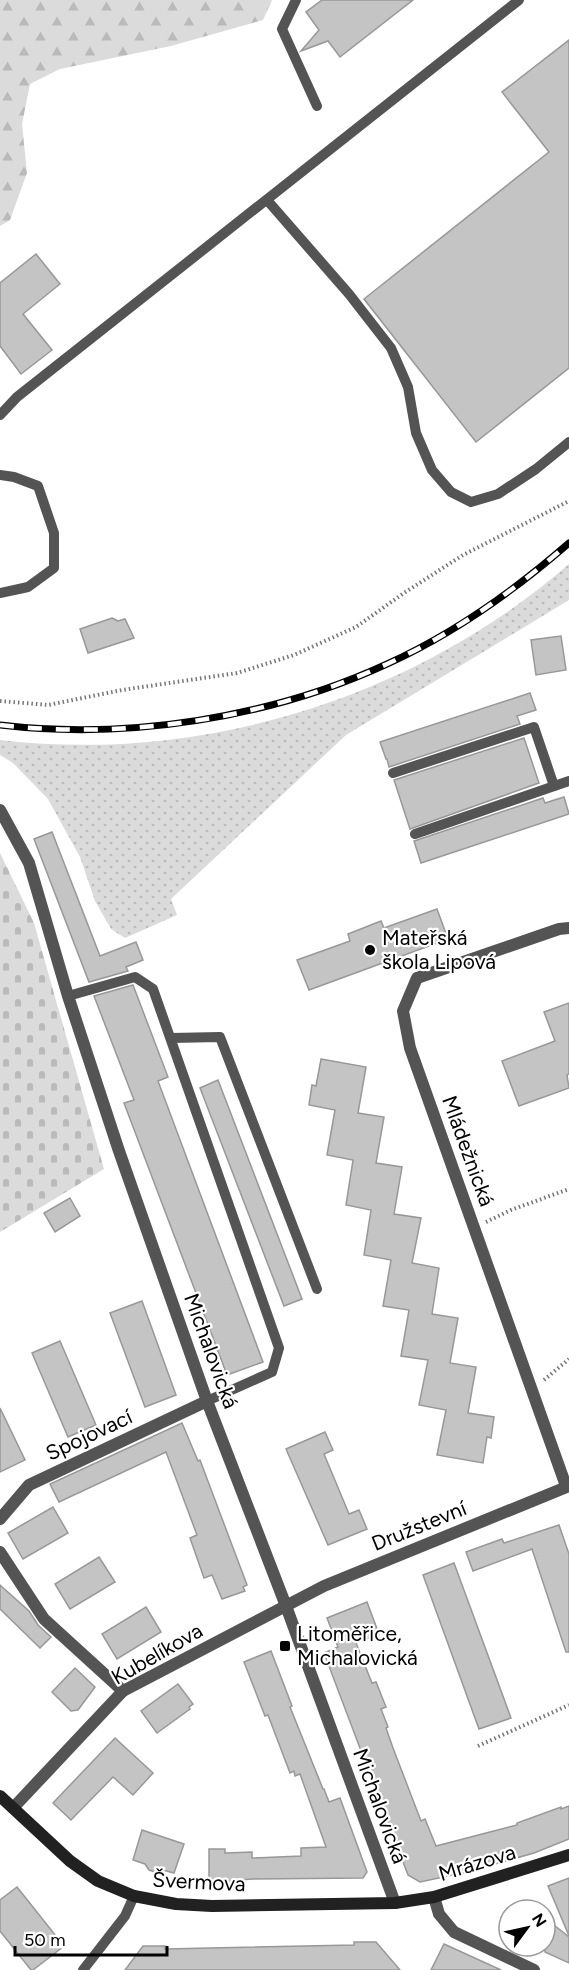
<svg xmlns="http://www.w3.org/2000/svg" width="569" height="1970" font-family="Figtree,sans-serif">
	<defs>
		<pattern id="grass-dots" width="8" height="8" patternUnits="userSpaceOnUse" patternTransform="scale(1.5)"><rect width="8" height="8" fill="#dbdbdb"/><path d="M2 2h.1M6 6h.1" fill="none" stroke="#bababa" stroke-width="1.8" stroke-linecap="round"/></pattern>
		<pattern id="forest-firs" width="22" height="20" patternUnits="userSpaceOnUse" patternTransform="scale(1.5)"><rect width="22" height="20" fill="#dbdbdb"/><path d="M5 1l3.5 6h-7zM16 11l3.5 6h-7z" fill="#bababa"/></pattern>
		<pattern id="cemetery-stones" width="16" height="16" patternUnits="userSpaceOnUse" patternTransform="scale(1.5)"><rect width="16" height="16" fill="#dbdbdb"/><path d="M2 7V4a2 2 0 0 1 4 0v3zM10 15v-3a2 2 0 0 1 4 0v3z" fill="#bababa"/></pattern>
	</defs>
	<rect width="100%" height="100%" fill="#fff"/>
	<path fill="url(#grass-dots)" d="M 569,564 L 569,600 L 346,735 L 171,899 L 177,915 L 125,938 L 111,929 L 95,901 L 80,857 L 48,799 L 13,763 L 0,755 L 0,740 C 203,764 415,698 569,564 Z"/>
	<polygon fill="url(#forest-firs)" points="0,0 272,0 263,20 171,46 60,69 30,84 22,124 27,173 10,220 0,226"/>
	<polygon fill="url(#cemetery-stones)" points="0,853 34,923 104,1169 0,1232"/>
	<g fill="#c4c4c4" stroke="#989898" stroke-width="1.5">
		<polygon points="322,0 413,0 340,57 328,41 301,51 319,30 306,12"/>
		<polygon points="569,40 569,368 476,442 364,299 549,152 502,92"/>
		<polygon points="36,254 60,284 23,314 52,350 21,374 0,346 0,283"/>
		<polygon points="112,618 118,621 125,619 134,638 88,653 80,629"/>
		<polygon points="561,636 566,670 536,675 531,640"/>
		<polygon points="530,693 536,710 517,716 520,724 389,767 387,759 386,759 380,742"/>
		<polygon points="524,738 539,783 410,829 394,780"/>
		<polygon points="564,797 569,814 421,863 414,841 543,798 545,803"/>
		<polygon points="52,832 100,956 136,942 143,960 126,967 128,971 89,982 34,839"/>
		<polygon points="437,909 448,939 309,990 297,960 350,941 348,934 381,921 384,928"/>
		<polygon points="133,985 168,1077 158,1081 263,1362 227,1375 124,1103 134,1100 94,996"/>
		<polygon points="569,1003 569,1074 567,1075 569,1088 519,1106 502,1061 555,1041 544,1012"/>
		<polygon points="321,1059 366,1067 358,1113 384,1117 376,1163 402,1167 394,1214 421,1218 412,1263 439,1268 432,1314 458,1318 450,1363 476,1367 468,1413 494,1417 491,1438 487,1437 483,1463 437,1455 446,1410 419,1405 428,1360 401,1356 409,1310 383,1306 391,1260 364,1255 371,1210 346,1205 353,1160 327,1155 335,1110 309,1105 312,1085 316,1086"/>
		<polygon points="218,1080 302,1299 284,1306 200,1088"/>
		<polygon points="70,1198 80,1216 55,1232 44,1213"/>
		<polygon points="142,1301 176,1395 145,1407 110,1313"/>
		<polygon points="60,1341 96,1425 68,1437 32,1353"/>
		<polygon points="0,1408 25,1460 0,1472"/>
		<polygon points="182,1423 198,1461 200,1460 247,1585 243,1587 245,1591 222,1599 212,1575 204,1578 190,1538 197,1535 166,1452 59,1502 50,1484"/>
		<polygon points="325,1432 333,1450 324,1454 349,1514 359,1510 367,1529 328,1545 286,1449"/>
		<polygon points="53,1507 68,1533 23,1559 8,1533"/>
		<polygon points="559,1525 569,1554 569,1652 566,1652 532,1549 473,1571 466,1552 502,1539 504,1543"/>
		<polygon points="99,1557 115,1582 70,1609 55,1584"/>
		<polygon points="454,1563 511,1718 479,1729 423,1575"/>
		<polygon points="0,1585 29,1611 38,1625 51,1637 40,1648 0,1609"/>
		<polygon points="367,1602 379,1634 356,1643 372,1683 376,1682 386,1707 381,1709 388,1727 386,1728 393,1748 421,1821 425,1819 436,1846 517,1825 517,1823 561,1807 561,1809 569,1806 569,1839 534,1853 467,1872 420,1882 408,1875 324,1653 338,1647 327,1618"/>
		<polygon points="146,1607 161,1632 117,1659 102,1634"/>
		<polygon points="271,1651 292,1706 290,1707 323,1789 324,1789 329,1802 340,1798 367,1872 363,1878 253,1879 239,1880 230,1886 224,1880 209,1881 209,1849 225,1849 225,1853 252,1852 252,1858 301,1856 301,1848 326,1847 300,1774 295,1776 294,1771 290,1773 268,1715 265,1716 244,1662"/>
		<polygon points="75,1668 95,1687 78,1710 71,1711 52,1692"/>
		<polygon points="178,1684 193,1704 189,1707 190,1709 157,1733 141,1711"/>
		<polygon points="115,1738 153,1773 133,1795 113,1777 71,1820 53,1803"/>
		<polygon points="142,1830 184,1844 174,1873 163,1870 155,1872 149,1870 145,1864 133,1860"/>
		<polygon points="569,1878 569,1936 548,1886"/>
		<polygon points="17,1887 64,1946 33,1970 31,1970 0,1931 0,1900"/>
		<polygon points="545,1918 569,1937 569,1963 545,1952"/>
		<polygon points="354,1942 376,1942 400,1970 125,1970 143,1946 165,1946 165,1949 354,1945"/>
		<polygon points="444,1944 501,1970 431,1970"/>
	</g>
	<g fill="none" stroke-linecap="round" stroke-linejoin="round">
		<g stroke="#767676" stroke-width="4" stroke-dasharray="1.5 3" stroke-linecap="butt">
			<polyline points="0,701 48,705 122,690 237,673 294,655 356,627 404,593 463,555 569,501"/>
			<polyline points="486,1222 511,1210 569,1189"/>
			<polyline points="544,1380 569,1359"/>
			<polyline points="478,1746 569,1705"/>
		</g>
		<g stroke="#545454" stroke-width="10">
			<polyline points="296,0 282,29 317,106"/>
			<polyline points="267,200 349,294 391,348 408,387 416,433 432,470 451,492 471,502 498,494 536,469 569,442"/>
			<polyline points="0,415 17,397 519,0"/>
			<polyline points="0,475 14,477 38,486 54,533 54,568 28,587 0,593"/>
			<polyline points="393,773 534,727 554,786"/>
			<polyline points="415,834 569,781"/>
			<polyline points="68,996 135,977 153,989 279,1348 272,1372 207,1401"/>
			<polyline points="171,1038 220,1037 317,1289"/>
			<polyline points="83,1970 125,1916 134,1896"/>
		</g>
		<g stroke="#545454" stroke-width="12">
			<polyline points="566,1486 410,1048 403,1011 417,978 559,929 569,928"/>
			<polyline points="0,1519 29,1485 207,1401"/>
			<polyline points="0,1552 44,1619 123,1691"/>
			<polyline points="13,1808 123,1691 324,1586 569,1486"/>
			<polyline points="434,1897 439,1914 454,1932 534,1970"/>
		</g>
		<polyline stroke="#545454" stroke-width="12" points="0,810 29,863 68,996 119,1151 207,1401 286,1606 395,1903"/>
		<polyline stroke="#212121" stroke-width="12" points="0,1796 70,1861 98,1881 134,1896 176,1904 212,1906 395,1903 434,1897 569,1855"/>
		<defs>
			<path id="rail" d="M 0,725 C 128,740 270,718 387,664 C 453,634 514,591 569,543"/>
		</defs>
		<use href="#rail" stroke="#000" stroke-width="7"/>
		<use href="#rail" stroke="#fff" stroke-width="4.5" stroke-dasharray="14" stroke-linecap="butt"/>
	</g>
	<g fill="#000" stroke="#fff" stroke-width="2">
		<circle cx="370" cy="950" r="6"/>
		<rect x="279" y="1640" width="12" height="12" rx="3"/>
	</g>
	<g text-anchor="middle" stroke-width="4.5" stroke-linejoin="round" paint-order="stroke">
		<g font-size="21" fill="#000" stroke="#fff" text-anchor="start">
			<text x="382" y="945">Mateřská<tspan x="382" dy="24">škola Lipová</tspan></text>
			<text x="297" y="1641">Litoměřice,<tspan x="297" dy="24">Michalovická</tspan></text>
		</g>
		<g font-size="21" fill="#000" stroke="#fff">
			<text transform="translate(468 1151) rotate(70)" y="7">Mládežnická</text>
			<text transform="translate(211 1351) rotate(70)" y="7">Michalovická</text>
			<text transform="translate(89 1435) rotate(-25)" y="7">Spojovací</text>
			<text transform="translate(419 1526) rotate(-22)" y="7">Družstevní</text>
			<text transform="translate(157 1654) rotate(-30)" y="7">Kubelíkova</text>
			<text transform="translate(380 1806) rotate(70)" y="7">Michalovická</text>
			<text transform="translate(477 1863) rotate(-17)" y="7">Mrázova</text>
			<text transform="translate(199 1882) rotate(3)" y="7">Švermova</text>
		</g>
	</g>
	<g transform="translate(527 1928) rotate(57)"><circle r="28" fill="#ffffff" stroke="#999999" stroke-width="1.5"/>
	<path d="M0-4.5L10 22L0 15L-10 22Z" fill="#000000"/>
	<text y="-9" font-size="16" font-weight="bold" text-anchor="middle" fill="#000000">N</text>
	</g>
	<path d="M15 1946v9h152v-9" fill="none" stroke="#000000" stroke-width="3"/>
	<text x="24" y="1946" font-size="18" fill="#000000" stroke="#ffffff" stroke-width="4.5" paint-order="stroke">50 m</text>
</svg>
